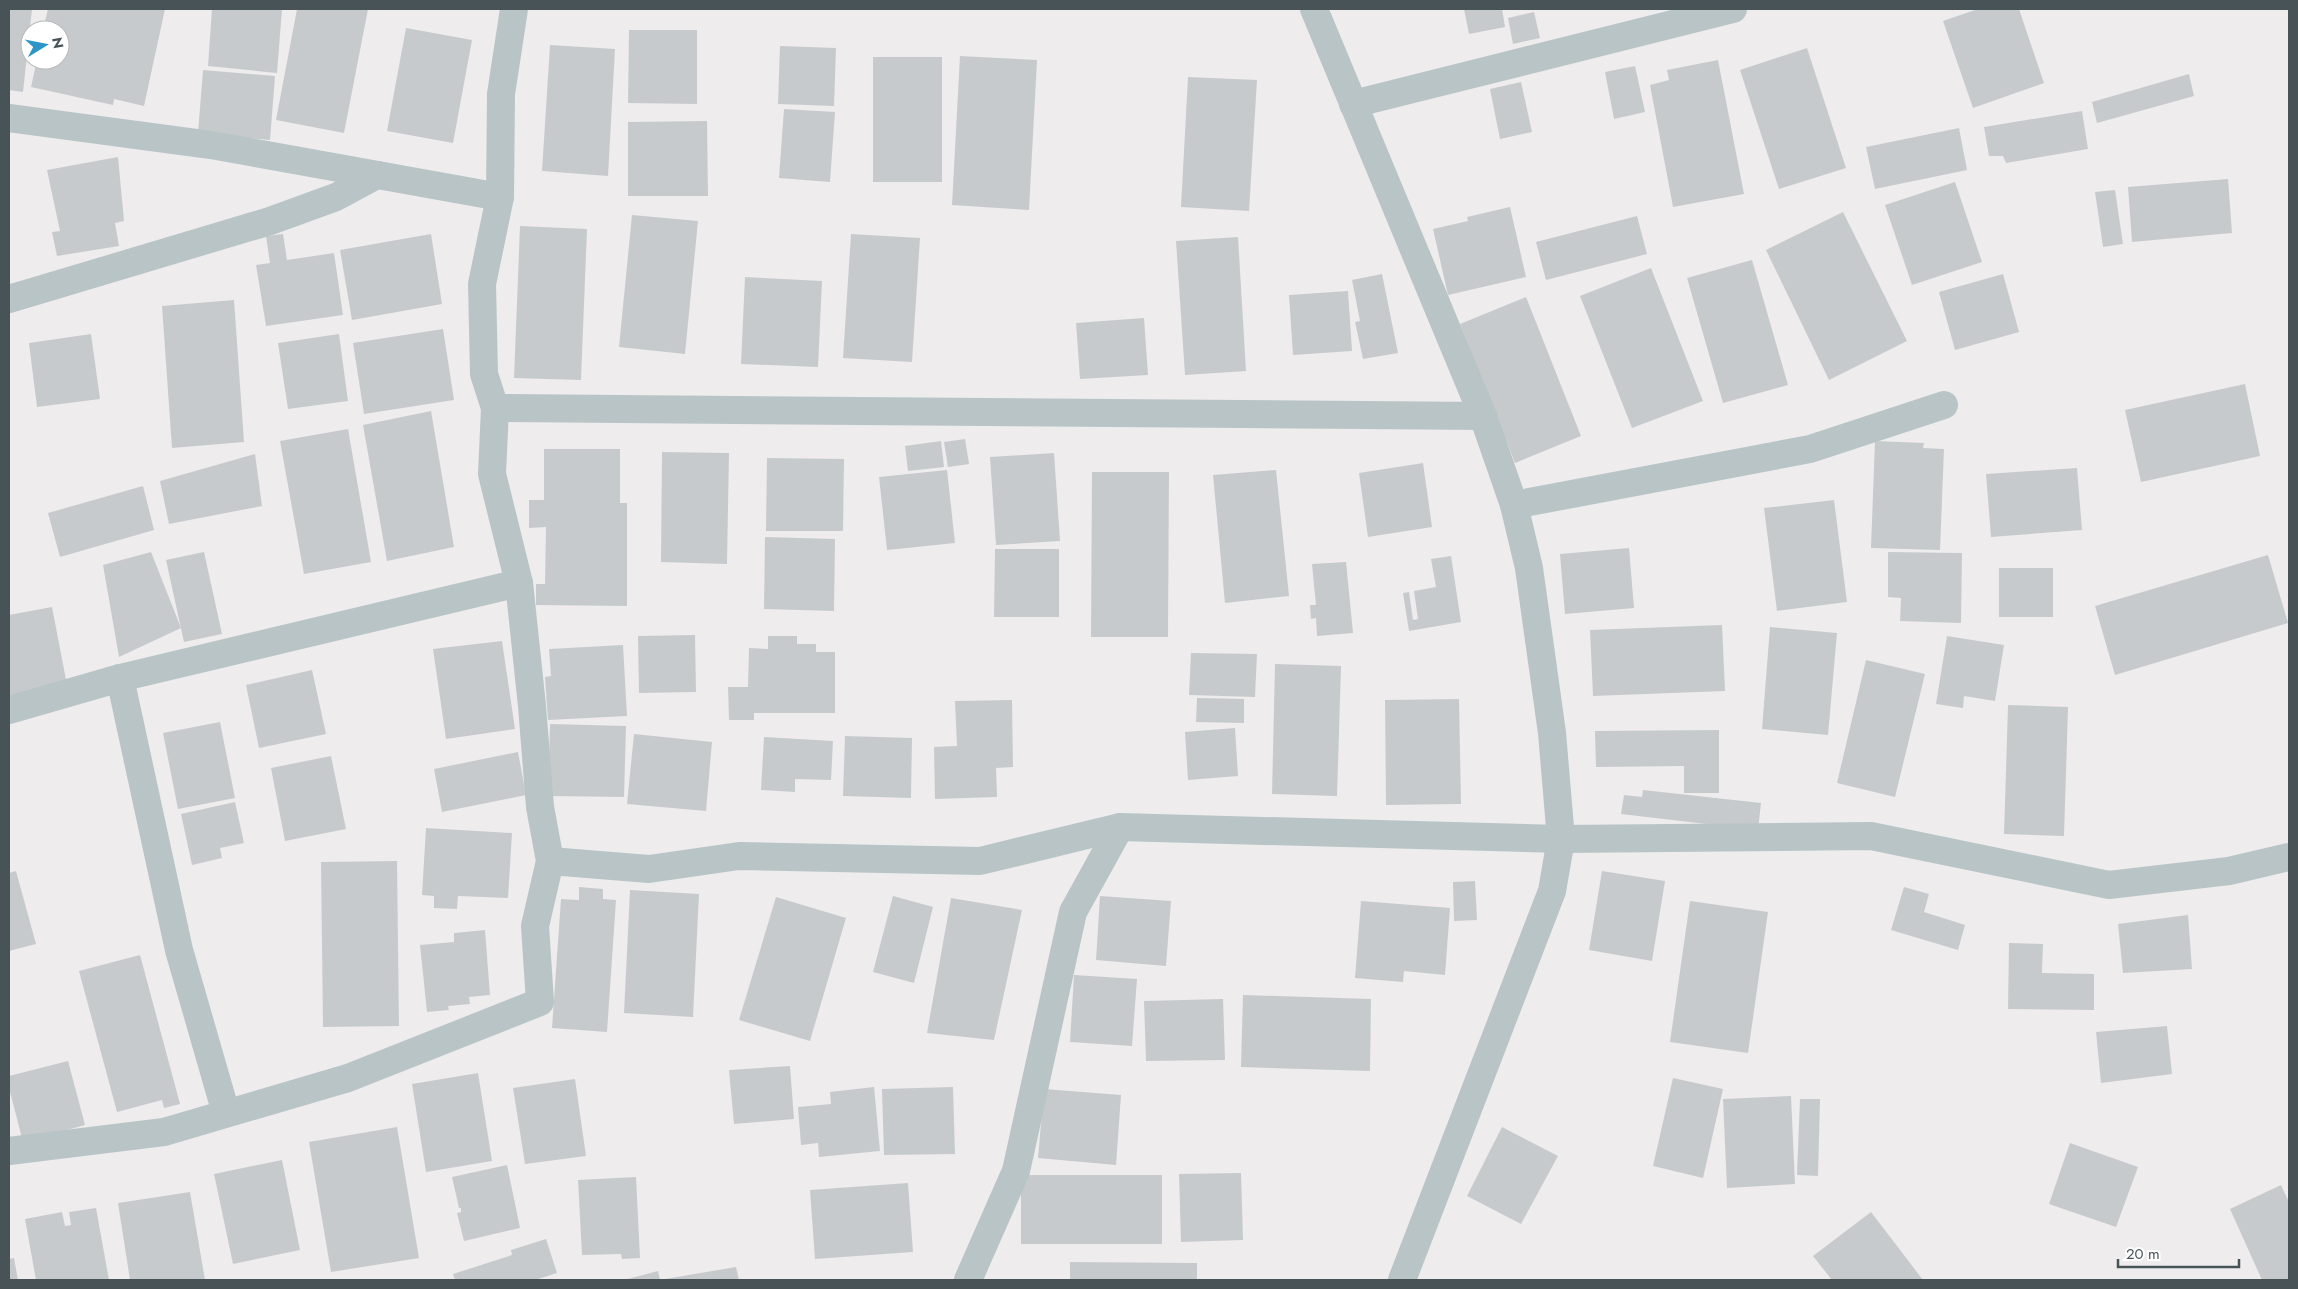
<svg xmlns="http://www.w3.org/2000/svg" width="2298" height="1289" font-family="Jost,sans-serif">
	<rect width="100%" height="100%" fill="#eeeced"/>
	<g fill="#c7cacd">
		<polygon points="9,9 32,9 23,92 9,90"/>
		<polygon points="48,9 165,9 144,106 114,99 113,105 31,87 37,60 60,60 60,30 43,30"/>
		<polygon points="212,9 282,9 277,73 208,66"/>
		<polygon points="297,9 368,9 344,133 276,120"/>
		<polygon points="1464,9 1502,9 1505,27 1469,34"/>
		<polygon points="1978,9 2019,9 2044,83 1973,108 1943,21"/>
		<polygon points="1534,12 1540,38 1513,44 1508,18"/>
		<polygon points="406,28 472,40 453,143 387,131"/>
		<polygon points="629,30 697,30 697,104 628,103"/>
		<polygon points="550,45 615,49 608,176 542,171"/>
		<polygon points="780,46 836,48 834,106 778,104"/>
		<polygon points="1807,48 1846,168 1779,189 1740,70"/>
		<polygon points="960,56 1037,60 1029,210 952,205"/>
		<rect x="873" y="57" width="69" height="125"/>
		<polygon points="1718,60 1744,194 1673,207 1650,85 1669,80 1667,70"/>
		<polygon points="1635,66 1645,112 1614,119 1605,72"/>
		<polygon points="203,70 275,76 270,140 198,133"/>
		<polygon points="2189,74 2194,96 2097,123 2092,102"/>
		<polygon points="1188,77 1257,80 1249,211 1181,207"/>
		<polygon points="1521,82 1532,132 1500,139 1490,89"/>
		<polygon points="784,109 835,112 830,182 779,178"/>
		<polygon points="2082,111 2088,149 2006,163 2003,156 1989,156 1984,127"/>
		<polygon points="707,121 708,196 628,196 628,122"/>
		<polygon points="1959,128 1967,170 1875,189 1866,147"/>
		<polygon points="118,157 124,221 115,223 119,246 57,256 52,232 60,231 47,170"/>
		<polygon points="2228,179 2232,233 2132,242 2128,187"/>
		<polygon points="1955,182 1982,262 1912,285 1885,205"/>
		<polygon points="2115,190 2123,244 2103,247 2095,192"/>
		<polygon points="1510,207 1526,277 1448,295 1433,229 1468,221 1467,217"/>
		<polygon points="1843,212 1907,341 1829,380 1766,250"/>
		<polygon points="632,215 698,221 685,354 619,347"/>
		<polygon points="1637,216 1647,254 1546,280 1536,242"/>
		<polygon points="520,226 587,229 581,380 514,378"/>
		<polygon points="283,234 287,260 334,253 343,315 266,326 256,265 270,263 266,236"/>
		<polygon points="431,234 442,304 352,320 340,250"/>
		<polygon points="851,234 920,238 912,362 843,358"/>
		<polygon points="1238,237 1246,371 1185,375 1176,241"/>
		<polygon points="1752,260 1788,385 1723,403 1687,278"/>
		<polygon points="1651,268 1703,401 1632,428 1580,296"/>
		<polygon points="1382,274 1398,353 1363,359 1355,322 1360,321 1352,280"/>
		<polygon points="2003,274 2019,332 1955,350 1939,292"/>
		<polygon points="745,277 822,281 818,367 741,364"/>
		<polygon points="1348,291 1352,351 1293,355 1289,295"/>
		<polygon points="1526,297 1581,436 1515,463 1460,324"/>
		<polygon points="234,300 244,442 172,448 162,306"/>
		<polygon points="1144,318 1148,375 1080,379 1076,323"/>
		<polygon points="443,329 454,400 364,414 353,343"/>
		<polygon points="91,334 100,399 37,407 29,343"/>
		<polygon points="339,334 348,401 288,409 278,343"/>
		<polygon points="2245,384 2260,456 2141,482 2125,410"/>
		<polygon points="431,411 454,547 387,561 363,425"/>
		<polygon points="348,429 371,562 304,574 280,441"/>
		<polygon points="965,439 969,464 948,467 944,442"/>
		<polygon points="941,441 944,467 908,471 905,446"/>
		<polygon points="1875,441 1924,443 1923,448 1944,449 1940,550 1871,548"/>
		<polygon points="544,449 620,449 620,503 627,503 627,606 536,605 536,584 545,584 546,527 529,528 529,500 544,500"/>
		<polygon points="662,452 729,453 727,564 661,562"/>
		<polygon points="1054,453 1060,541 996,545 990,457"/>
		<polygon points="255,454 262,506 169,524 160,481"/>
		<polygon points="767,458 844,459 843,531 766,531"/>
		<polygon points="1423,463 1432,527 1368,537 1359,473"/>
		<polygon points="2077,468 2082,530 1991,537 1986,474"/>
		<polygon points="947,470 955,543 887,550 879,477"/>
		<polygon points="1276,470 1289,596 1225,603 1213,475"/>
		<polygon points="1092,472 1169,472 1168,637 1091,637"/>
		<polygon points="143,486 154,530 60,557 48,513"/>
		<polygon points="1834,500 1847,602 1777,611 1764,508"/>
		<polygon points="765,537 835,539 834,611 764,609"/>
		<polygon points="1629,548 1634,608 1565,614 1560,554"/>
		<polygon points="995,549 1059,549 1059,617 994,617"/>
		<polygon points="151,552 181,628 119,657 103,565"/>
		<polygon points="204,552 222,634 184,642 166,560"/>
		<polygon points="1888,552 1962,553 1961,623 1900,621 1901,598 1888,597"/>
		<polygon points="2268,555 2288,623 2115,675 2095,606"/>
		<polygon points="1451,556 1461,622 1409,631 1403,593 1409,592 1413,620 1418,619 1414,591 1436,587 1431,559"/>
		<polygon points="1346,562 1353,633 1317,636 1316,618 1311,619 1310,605 1316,605 1312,564"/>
		<rect x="1999" y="568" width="54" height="49"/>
		<polygon points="52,607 67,685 9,697 9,615"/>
		<polygon points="1722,625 1725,691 1593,696 1590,630"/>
		<polygon points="1770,627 1837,633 1828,735 1762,729"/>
		<polygon points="695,635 696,692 639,693 638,636"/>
		<polygon points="768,636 797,636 797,644 816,644 816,652 835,652 835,713 754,713 754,720 729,720 728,687 748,687 749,648 768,649"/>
		<polygon points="1947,636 2004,645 1995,701 1964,696 1963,708 1936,704"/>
		<polygon points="502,641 515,729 446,739 433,649"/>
		<polygon points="623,645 627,716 548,720 545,677 551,676 549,649"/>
		<polygon points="1191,653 1257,654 1255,697 1189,695"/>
		<polygon points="1866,660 1925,674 1895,797 1837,783"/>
		<polygon points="1275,664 1341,666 1337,796 1272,794"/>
		<polygon points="312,670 326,734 259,748 246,685"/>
		<polygon points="1197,698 1244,699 1244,723 1196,722"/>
		<polygon points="1459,699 1461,804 1386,805 1385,700"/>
		<polygon points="1012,700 1013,767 996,768 997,797 935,799 934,747 957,746 955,701"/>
		<polygon points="2008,705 2068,707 2064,836 2004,834"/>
		<polygon points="220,722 235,798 178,809 163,733"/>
		<polygon points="550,724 626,726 624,797 548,796"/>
		<polygon points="1235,728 1238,776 1188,780 1185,732"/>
		<polygon points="1719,730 1719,793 1684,793 1684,766 1596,767 1595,731"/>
		<polygon points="634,734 712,742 706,811 627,804"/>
		<polygon points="845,736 912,738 911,798 843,796"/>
		<polygon points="764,737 833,741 831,780 795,779 795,792 761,790"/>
		<polygon points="518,752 526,795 442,812 434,769"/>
		<polygon points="331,756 346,829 285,841 271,768"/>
		<polygon points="1643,790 1761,803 1758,830 1621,814 1624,795 1642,797"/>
		<polygon points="235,802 244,843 220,848 222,858 192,865 181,814"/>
		<polygon points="426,828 512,833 508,898 458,896 457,909 434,908 434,896 422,895"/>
		<polygon points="397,861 399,1026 323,1027 321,862"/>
		<polygon points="16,871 36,944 9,951 9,873"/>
		<polygon points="1602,871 1665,881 1652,961 1589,950"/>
		<polygon points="1475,881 1477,920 1454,921 1453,882"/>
		<polygon points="579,887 603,889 603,899 616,900 607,1032 552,1028 561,899 579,900"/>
		<polygon points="1904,887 1929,894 1924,912 1965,925 1958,950 1891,930"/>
		<polygon points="630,890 699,894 693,1017 624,1013"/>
		<polygon points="893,896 933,907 914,983 873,972"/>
		<polygon points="1100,896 1171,901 1166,966 1096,960"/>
		<polygon points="776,897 846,918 810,1041 739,1020"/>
		<polygon points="951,898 1022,910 994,1040 927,1033"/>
		<polygon points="1361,901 1450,908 1445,975 1404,971 1403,982 1355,978"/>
		<polygon points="1690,901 1768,912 1748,1053 1670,1042"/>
		<polygon points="2188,915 2192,969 2123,973 2118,924"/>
		<polygon points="485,930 490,995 469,997 470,1004 448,1006 449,1010 427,1012 420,945 454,942 454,933"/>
		<polygon points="2009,943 2043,944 2042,973 2094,974 2094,1010 2008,1009"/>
		<polygon points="140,955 180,1104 164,1108 162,1100 117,1112 79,971"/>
		<polygon points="1074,975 1137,979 1132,1046 1070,1042"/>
		<polygon points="1243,995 1371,999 1370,1071 1241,1067"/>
		<polygon points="1223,999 1225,1060 1146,1061 1144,1001"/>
		<polygon points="2167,1026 2172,1074 2101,1083 2096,1032"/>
		<polygon points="68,1061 85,1125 23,1142 9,1088 9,1076"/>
		<polygon points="790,1066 794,1119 734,1124 729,1070"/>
		<polygon points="478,1073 492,1161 426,1172 412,1084"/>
		<polygon points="1673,1078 1723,1089 1703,1178 1653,1166"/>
		<polygon points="575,1079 586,1156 525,1164 513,1088"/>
		<polygon points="874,1087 880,1151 819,1157 818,1143 801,1145 798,1107 831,1104 830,1092"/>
		<polygon points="953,1087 955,1154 884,1155 882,1089"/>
		<polygon points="1044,1089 1121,1095 1116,1165 1038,1158"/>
		<polygon points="1791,1096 1795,1184 1727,1188 1723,1099"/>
		<polygon points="1800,1099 1820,1099 1818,1176 1797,1175"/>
		<polygon points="397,1127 419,1258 331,1272 309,1142"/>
		<polygon points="1502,1127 1558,1156 1521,1224 1467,1196"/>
		<polygon points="2070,1143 2138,1167 2116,1227 2049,1204"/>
		<polygon points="282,1160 300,1250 233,1264 214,1174"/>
		<polygon points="507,1165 520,1228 464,1241 457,1213 461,1212 461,1208 459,1208 452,1177"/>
		<polygon points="1241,1173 1243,1240 1181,1242 1179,1174"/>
		<rect x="1021" y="1175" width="141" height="69"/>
		<polygon points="636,1177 640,1258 622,1259 621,1254 582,1255 578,1180"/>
		<polygon points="908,1183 913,1252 815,1259 810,1190"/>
		<polygon points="2281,1185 2289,1202 2289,1280 2262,1280 2230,1209"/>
		<polygon points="190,1192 205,1280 130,1280 118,1203"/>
		<polygon points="96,1208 109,1280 36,1280 25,1219 62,1212 65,1226 71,1225 69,1212"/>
		<polygon points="1871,1212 1923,1280 1832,1280 1813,1256"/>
		<polygon points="546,1239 557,1273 535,1280 455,1280 453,1274 512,1255 511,1250"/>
		<polygon points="14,1258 18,1280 9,1280 9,1259"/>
		<polygon points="1070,1262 1197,1263 1197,1280 1070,1280"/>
		<polygon points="736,1267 739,1280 665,1280 665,1279"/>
		<polygon points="658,1271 660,1280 624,1280"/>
	</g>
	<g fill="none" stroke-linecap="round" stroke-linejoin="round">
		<g stroke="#b9c4c7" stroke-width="28">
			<polyline points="1314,9 1483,416 1514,505 1529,568 1552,733 1561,839 1552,891 1402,1280"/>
			<polyline points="1353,104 1733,9"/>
			<polyline points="9,118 211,145 500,197 501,94 514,9"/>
			<polyline points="500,197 482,284 484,374 495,408 1483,416"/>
			<polyline points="9,299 270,221 336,197 377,175"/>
			<polyline points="1514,505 1810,449 1944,405"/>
			<polyline points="120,678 179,950 226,1113"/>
			<polyline points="9,710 120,678 519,583 492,474 495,408"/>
			<polyline points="550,861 649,869 739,856 980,861 1120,827 1561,839 1871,836 2109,885 2229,871 2289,857"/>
			<polyline points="9,1151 164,1132 348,1078 540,1002 535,926 550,861 540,807 532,706 519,583"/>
			<polyline points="968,1280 1016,1171 1073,912 1120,827"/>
		</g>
	</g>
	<rect width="2298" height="1289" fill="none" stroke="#475357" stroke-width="20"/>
	<g transform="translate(45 45) rotate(80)"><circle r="24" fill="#ffffff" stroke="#b5babc"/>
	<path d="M0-4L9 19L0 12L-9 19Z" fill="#2d95c7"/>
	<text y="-8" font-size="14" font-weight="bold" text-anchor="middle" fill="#475357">N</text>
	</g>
	<path d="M2118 1259v8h121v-8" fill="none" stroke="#475357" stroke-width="2.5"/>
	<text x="2126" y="1259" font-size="15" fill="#475357" stroke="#ffffff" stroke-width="4" paint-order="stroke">20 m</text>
</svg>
